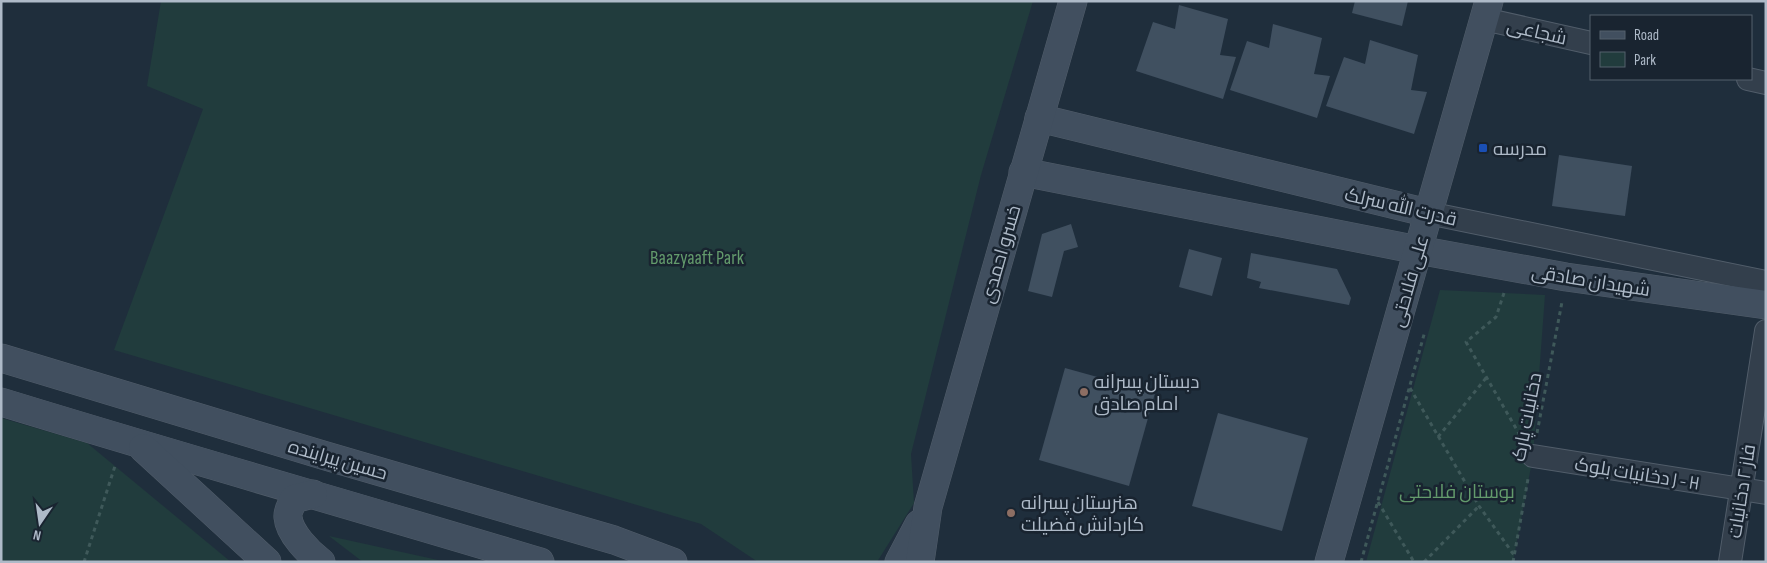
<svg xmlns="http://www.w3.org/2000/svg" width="1767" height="563" font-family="'Sofia Sans Condensed',Cairo,sans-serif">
	<rect width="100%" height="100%" fill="#1f2e3c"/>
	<g fill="#213c3d">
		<polygon points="161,1 1033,1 981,175 911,454 914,503 877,562 758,562 701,524 114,350 203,109 147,86"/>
		<polygon points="1440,290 1545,295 1533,456 1513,562 1366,562"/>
		<polygon points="1,418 87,443 231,562 1,562"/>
		<polygon points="329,536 447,562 363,562"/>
	</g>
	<g fill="#405060">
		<polygon points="1355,1 1408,1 1402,26 1352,13"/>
		<polygon points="1179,5 1228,19 1220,55 1236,57 1223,99 1136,71 1153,22 1175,29"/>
		<polygon points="1273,24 1322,38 1314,74 1330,76 1317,118 1230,90 1247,41 1269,48"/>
		<polygon points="1370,40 1418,55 1411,90 1427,92 1414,134 1326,106 1344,57 1365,64"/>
		<polygon points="1559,155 1632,166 1625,216 1552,206"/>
		<polygon points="1071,224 1078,247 1064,251 1052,297 1028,291 1042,234"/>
		<polygon points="1189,249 1222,258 1212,296 1179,287"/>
		<polygon points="1251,253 1337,269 1351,298 1349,305 1259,288 1261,282 1247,278"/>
		<polygon points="1065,368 1155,393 1129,486 1039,460"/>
		<polygon points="1218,413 1308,438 1282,531 1192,506"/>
	</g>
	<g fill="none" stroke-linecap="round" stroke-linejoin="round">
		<defs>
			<g id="street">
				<polyline points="1484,19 1591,43"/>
				<polyline points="1748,79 1766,83"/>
				<polyline points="1428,213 1766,282"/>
				<polyline points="1533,456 1766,493"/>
				<polyline points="1730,562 1766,331"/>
			</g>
			<g id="secondary">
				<polyline points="1039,118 1428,213"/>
				<polyline points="1023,172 1418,250 1566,277 1766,305"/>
				<polyline points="1,358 326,456 614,540 673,562"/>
				<path d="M 1,402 C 180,457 361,508 540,562"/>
				<polyline points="143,448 267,562"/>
				<path d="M 313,494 L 294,499 C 292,504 287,511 288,517 C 289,533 309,553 321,562"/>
				<polyline points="899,562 919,524"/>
				<polyline points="920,562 928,507 1073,1"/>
				<polyline points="1329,562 1489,1"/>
			</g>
		</defs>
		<use href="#street" stroke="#515d6a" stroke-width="24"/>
		<use href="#secondary" stroke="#515d6a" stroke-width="29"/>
		<g stroke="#3f595a" stroke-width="3" stroke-dasharray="4 4" stroke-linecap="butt">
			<polyline points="1504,293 1496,317 1466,342 1521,437"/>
			<polyline points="1410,388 1479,506 1514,555"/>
			<polyline points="1537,433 1562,302"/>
			<polyline points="1438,437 1486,378"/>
			<polyline points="1378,502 1414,562"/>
			<polyline points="84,562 115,466"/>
			<polyline points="1361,562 1425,331"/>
			<polyline points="1424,562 1479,506"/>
			<polyline points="1513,562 1528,479"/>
		</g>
		<use href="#street" stroke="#333f4c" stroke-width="22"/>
		<use href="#secondary" stroke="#414f5f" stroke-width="28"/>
	</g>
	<rect fill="#1a4fb4" stroke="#192430" stroke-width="2" x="1478" y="143" width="10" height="10" rx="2.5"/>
	<g fill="#8d6e63" stroke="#192430" stroke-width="2">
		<circle cx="1084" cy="392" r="5"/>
		<circle cx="1011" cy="513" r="5"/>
	</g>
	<g text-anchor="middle" stroke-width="5" stroke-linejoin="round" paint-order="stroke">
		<g font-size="19" fill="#aebac8" stroke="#192430">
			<text transform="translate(1537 31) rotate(13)" y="7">شجاعی</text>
			<text transform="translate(1401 206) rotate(13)" y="7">قدرت الله سرلک</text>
			<text transform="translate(1000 254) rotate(-74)" y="7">خسرو احمدی</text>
			<text transform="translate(1591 280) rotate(9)" y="7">شهیدان صادقی</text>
			<text transform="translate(1409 281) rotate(-74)" y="7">علی فلاحتی</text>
			<text transform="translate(1526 417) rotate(-79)" y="7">دخانیات پارک</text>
			<text transform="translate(338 459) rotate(16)" y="7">حسین پیراینده</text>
			<text transform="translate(1637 473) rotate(9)" y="7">دخانیات بلوک J - H</text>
			<text transform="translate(1741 491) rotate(-81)" y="7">فاز ۲ دخانیات</text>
		</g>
		<g font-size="19" fill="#aebac8" stroke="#192430" text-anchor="start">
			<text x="1493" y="155">مدرسه</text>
			<text x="1094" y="388">دبستان پسرانه<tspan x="1094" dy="22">امام صادق</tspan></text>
			<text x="1021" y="509">هنرستان پسرانه<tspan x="1021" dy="22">کاردانش فضیلت</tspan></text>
		</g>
		<g font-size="19" fill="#639b6c" stroke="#192430">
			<text x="697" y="264">Baazyaaft Park</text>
			<text x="1457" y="498">بوستان فلاحتی</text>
		</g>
	</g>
	<rect width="1767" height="563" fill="none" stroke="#aebac8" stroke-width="5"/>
	<rect x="1590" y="15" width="162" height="65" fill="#192430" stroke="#55606d"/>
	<rect x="1600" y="31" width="25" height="8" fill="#414f5f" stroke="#55606d"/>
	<text x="1634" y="40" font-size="15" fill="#aebac8">Road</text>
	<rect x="1600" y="52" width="25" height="15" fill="#213c3d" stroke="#55606d"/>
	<text x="1634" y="65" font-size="15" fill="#aebac8">Park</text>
	<g transform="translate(40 523) rotate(193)" stroke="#192430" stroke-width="4" paint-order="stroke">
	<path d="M0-4L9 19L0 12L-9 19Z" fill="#aebac8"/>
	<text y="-8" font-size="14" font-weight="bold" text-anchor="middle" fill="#aebac8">N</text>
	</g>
</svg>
